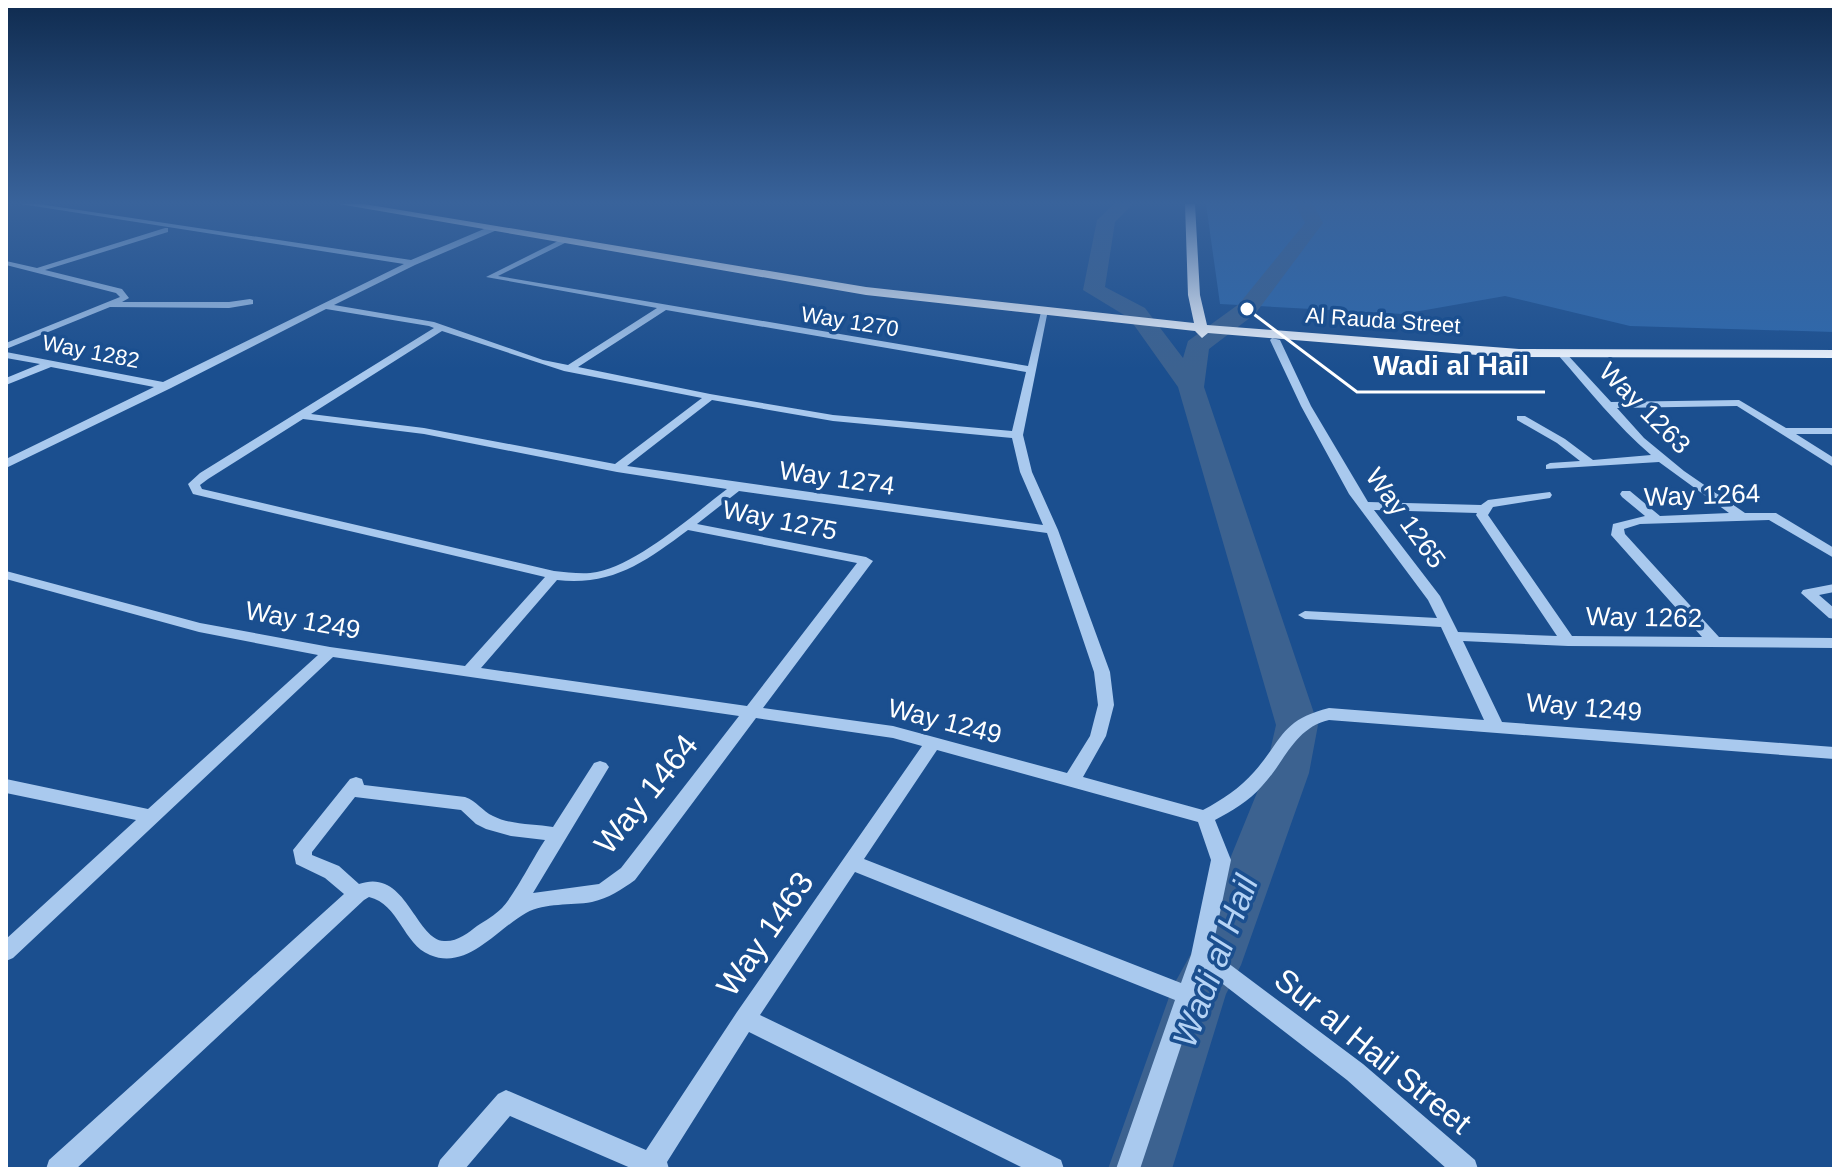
<svg xmlns="http://www.w3.org/2000/svg" width="1840" height="1175" font-family="Helvetica,sans-serif">
	<rect width="100%" height="100%" fill="#1b4f8f"/>
	<polygon fill="#2e69ad" points="1206,204 1834,204 1834,332 1630,326 1505,296 1403,314 1220,304"/>
	<g fill="none" stroke-linecap="round" stroke-linejoin="round">
		<polygon fill="#3c6290" fill-rule="evenodd" points="1114,204 1133,204 1115,222 1105,287 1145,308 1183,358 1188,341 1239,304 1305,223 1295,204 1313,204 1323,223 1255,314 1209,349 1204,387 1318,725 1309,773 1241,965 1226,994 1172,1169 1108,1169 1173,986 1192,952 1265,773 1276,725 1178,387 1129,318 1083,290 1097,220"/>
		<g fill="#a9c9ee" fill-rule="evenodd">
			<path d="M 21,204 L 39,204 L 411,260 L 491,226 L 497,226 L 497,230 L 415,265 L 334,305 L 434,322 L 543,360 L 568,365 L 657,308 L 486,277 L 564,238 L 568,240 L 567,242 L 498,276 L 1028,366 L 1041,312 L 1048,310 L 1023,435 L 1032,472 L 1058,530 L 1110,672 L 1114,705 L 1106,736 L 1083,777 L 1203,810 C 1222,800 1240,788 1254,772 C 1283,739 1281,720 1329,708 L 1484,720 L 1441,627 L 1305,619 L 1298,615 L 1305,611 L 1437,618 L 1428,600 L 1349,494 L 1301,406 L 1270,340 L 1272,338 L 1280,340 L 1311,406 L 1368,502 L 1481,505 L 1488,500 L 1550,492 L 1552,495 L 1550,498 L 1493,507 L 1488,515 L 1572,636 L 1702,637 L 1611,535 L 1613,524 L 1645,516 L 1622,497 L 1620,494 L 1622,491 L 1630,491 L 1660,516 L 1729,513 L 1659,462 L 1546,469 L 1546,465 L 1550,463 L 1580,461 L 1557,443 L 1517,420 L 1517,416 L 1525,416 L 1565,439 L 1593,460 L 1651,455 C 1617,426 1588,389 1558,355 L 1558,351 L 1564,351 L 1611,402 L 1739,400 L 1786,428 L 1834,428 L 1834,434 L 1796,434 L 1834,458 L 1834,467 L 1737,406 L 1617,408 L 1644,438 L 1684,471 L 1745,513 L 1776,513 L 1834,548 L 1834,558 L 1769,520 L 1640,524 L 1624,529 L 1625,534 L 1719,637 L 1834,638 L 1834,648 L 1568,646 L 1463,641 L 1502,722 L 1834,747 L 1834,759 L 1329,720 C 1294,728 1285,762 1262,786 C 1249,801 1232,811 1215,820 L 1231,860 L 1212,951 L 1363,1064 L 1475,1160 L 1478,1169 L 1447,1169 L 1347,1080 L 1206,971 L 1140,1169 L 1116,1169 L 1175,1000 L 855,872 L 760,1015 L 1061,1160 L 1064,1169 L 1025,1169 L 749,1032 L 667,1162 L 669,1169 L 633,1169 L 510,1116 L 465,1169 L 437,1169 L 440,1160 L 498,1094 L 506,1090 L 646,1150 L 737,1012 L 922,746 L 893,738 L 756,718 L 635,880 C 621,890 609,898 592,902 C 570,906 546,902 526,913 C 497,929 467,971 430,955 C 403,944 399,904 369,897 L 364,900 L 76,1169 L 46,1169 L 49,1160 L 344,894 L 325,878 L 296,864 L 293,850 L 350,779 L 356,777 L 362,779 L 364,785 L 465,797 C 477,801 482,811 493,816 C 510,825 534,824 553,827 L 594,763 L 600,761 L 606,763 L 609,767 L 533,893 L 599,884 L 621,868 L 739,716 L 333,657 L 13,958 L 6,961 L 6,939 L 136,820 L 6,793 L 6,779 L 148,809 L 318,655 L 199,632 L 6,579 L 6,571 L 200,623 L 330,647 L 465,666 L 545,577 L 197,495 L 193,494 L 188,484 L 200,473 L 434,328 L 429,326 L 326,309 L 171,388 L 6,468 L 6,459 L 154,387 L 51,367 L 6,385 L 6,378 L 40,364 L 6,358 L 6,352 L 163,382 L 404,264 ZM 666,310 L 1026,372 L 1012,431 L 833,415 L 710,394 L 578,367 ZM 442,331 L 564,371 L 702,398 L 615,464 L 424,428 L 311,414 ZM 712,400 L 833,421 L 1012,438 L 1020,472 L 1043,525 L 627,466 ZM 303,419 L 424,434 L 617,472 L 727,489 C 693,515 638,564 597,572 C 583,575 568,572 554,571 L 202,489 L 200,485 L 208,479 ZM 739,491 L 1047,533 L 1094,672 L 1098,705 L 1090,736 L 1067,773 L 893,726 L 763,708 L 873,561 L 866,557 L 697,524 ZM 1374,510 L 1477,513 L 1476,515 L 1557,636 L 1458,632 L 1440,596 ZM 688,530 L 857,563 L 747,706 L 481,668 L 557,580 C 613,586 645,562 688,530 ZM 937,750 L 1198,822 L 1211,860 L 1191,955 L 1181,983 L 864,859 ZM 355,797 L 461,810 L 476,824 L 486,829 L 511,836 L 545,840 C 533,858 515,894 502,908 C 495,915 485,921 477,926 C 468,933 457,942 444,941 C 415,939 406,867 359,884 L 339,866 L 312,855 L 312,852 Z"/>
			<polygon points="165,228 168,228 168,232 45,270 122,289 129,298 122,302 229,302 250,299 253,300 253,304 229,308 110,307 6,349 6,343 120,297 116,293 6,265 6,261 37,268"/>
			<polygon points="1834,584 1834,592 1819,595 1834,608 1834,619 1829,618 1801,593 1803,590"/>
		</g>
		<polygon fill="#f0f6ff" fill-rule="evenodd" points="339,204 364,204 866,287 1194,323 1188,295 1185,204 1195,204 1200,295 1207,325 1519,349 1834,350 1834,358 1502,357 1208,333 1202,338 1195,331 866,295"/>
	</g>
	<linearGradient id="sky" x2="0" y2="1"><stop stop-color="#0f2b4f"/><stop offset="0.55" stop-color="#39639b"/><stop offset="1" stop-color="#39639b" stop-opacity="0"/></linearGradient>
	<rect width="1840" height="369" fill="url(#sky)"/>
	<g text-anchor="middle" stroke-width="7" stroke-linejoin="round" paint-order="stroke">
		<g font-size="22" fill="#fff" stroke="#1b4f8f">
			<text transform="translate(1383 320) rotate(4)" y="8">Al Rauda Street</text>
			<text transform="translate(850 321) rotate(9)" y="8">Way 1270</text>
			<text transform="translate(91 351) rotate(11)" y="8">Way 1282</text>
		</g>
		<g font-size="26" fill="#fff" stroke="#1b4f8f">
			<text transform="translate(1645 408) rotate(45)" y="9">Way 1263</text>
			<text transform="translate(837 478) rotate(8)" y="9">Way 1274</text>
			<text transform="translate(1702 495) rotate(-2)" y="9">Way 1264</text>
			<text transform="translate(1406 518) rotate(54)" y="9">Way 1265</text>
			<text transform="translate(780 520) rotate(11)" y="9">Way 1275</text>
			<text transform="translate(1644 617) rotate(1)" y="9">Way 1262</text>
			<text transform="translate(303 620) rotate(10)" y="9">Way 1249</text>
			<text transform="translate(1584 707) rotate(5)" y="9">Way 1249</text>
			<text transform="translate(945 721) rotate(14)" y="9">Way 1249</text>
		</g>
		<g font-size="32" fill="#fff" stroke="#1b4f8f">
			<text transform="translate(646 794) rotate(-51)" y="11">Way 1464</text>
			<text transform="translate(765 934) rotate(-55)" y="11">Way 1463</text>
			<text transform="translate(1373 1051) rotate(39)" y="11">Sur al Hail Street</text>
		</g>
		<g font-size="34" font-style="italic" fill="#b5d3f5" stroke="#1b4f8f">
			<text transform="translate(1215 961) rotate(-69)" y="12">Wadi al Hail</text>
		</g>
	</g>
	<path fill="none" stroke="#fff" stroke-width="3" d="M1247 309L1357 392H1545"/>
	<circle fill="#fff" stroke="#1b4f8f" stroke-width="3" cx="1247" cy="309" r="8"/>
	<g font-size="28" text-anchor="middle" font-weight="bold" fill="#fff" stroke="#1b4f8f" stroke-width="7" stroke-linejoin="round" paint-order="stroke">
		<text x="1451" y="375">Wadi al Hail</text>
	</g>
	<rect width="1840" height="1175" fill="none" stroke="#ffffff" stroke-width="16"/>
</svg>
